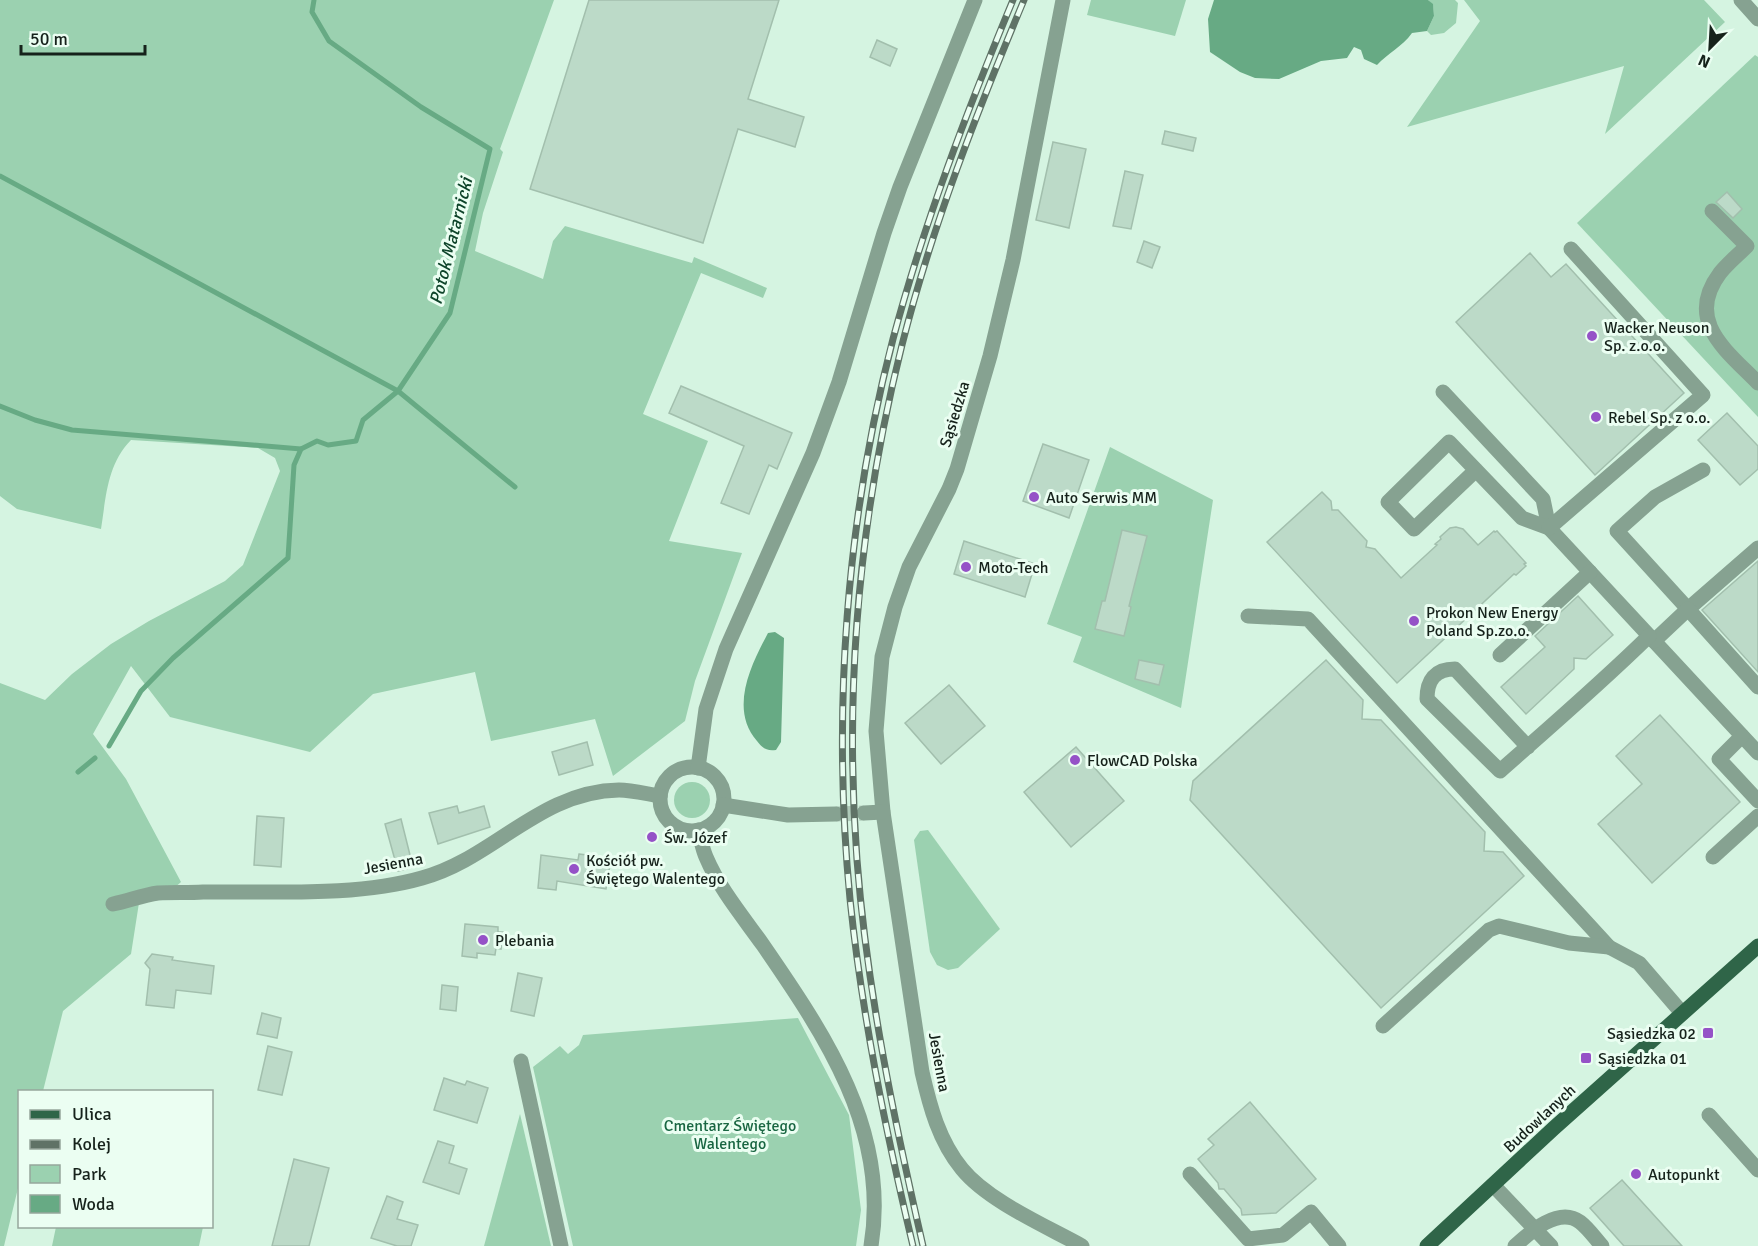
<svg xmlns="http://www.w3.org/2000/svg" width="1758" height="1246" font-family="Signika,sans-serif">
	<rect width="100%" height="100%" fill="#d5f4e1"/>
	<g fill="#9bd1b0">
		<path d="M 0,0 L 554,0 L 500,149 L 503,152 L 483,213 L 475,251 L 543,279 L 553,241 L 565,226 L 692,263 L 694,257 L 767,288 L 763,298 L 701,273 L 643,414 L 708,441 L 669,541 L 742,553 L 695,681 L 685,721 L 613,776 L 595,719 L 491,741 L 475,672 L 373,694 L 310,752 L 170,717 L 131,666 L 93,734 L 126,779 L 181,882 L 172,890 L 141,890 L 131,954 L 63,1011 L 43,1091 L 20,1092 L 19,1184 L 4,1246 L 0,1246 L 0,683 L 45,700 L 72,674 L 111,644 L 149,621 L 225,581 L 243,565 L 280,471 L 275,458 L 258,448 L 131,440 C 107,464 106,498 101,529 L 17,509 L 0,496 Z"/>
		<polygon points="1091,0 1186,0 1175,36 1087,15"/>
		<polygon points="1428,0 1455,0 1458,3 1456,23 1444,33 1431,35 1427,31 1434,16 1433,5"/>
		<polygon points="1464,0 1704,0 1725,22 1605,134 1624,66 1407,127 1480,21"/>
		<polygon points="1755,55 1758,57 1758,417 1577,223"/>
		<polygon points="1110,447 1213,500 1181,708 1073,662 1082,637 1047,624"/>
		<circle cx="692" cy="800" r="18"/>
		<polygon points="928,830 1000,929 958,968 948,970 937,965 930,952 914,840 920,831"/>
		<polygon points="798,1018 849,1115 861,1210 856,1246 573,1246 533,1067 560,1046 568,1054 579,1045 583,1035"/>
		<polygon points="520,1114 551,1246 484,1246"/>
		<polygon points="56,1227 56,1226 203,1227 199,1246 52,1246"/>
	</g>
	<g fill="#67aa84">
		<path d="M 1214,0 L 1428,0 L 1433,4 L 1434,16 L 1427,31 L 1412,33 C 1402,47 1388,53 1377,65 L 1364,59 L 1361,50 L 1354,47 L 1347,58 L 1321,61 L 1279,79 L 1255,78 L 1240,72 L 1210,52 L 1208,19 Z"/>
		<path d="M 775,632 L 784,638 L 781,742 L 776,750 C 767,751 763,749 757,741 C 729,709 751,665 768,633 Z"/>
	</g>
	<g fill="none" stroke-linecap="round" stroke-linejoin="round">
		<g stroke="#67aa84" stroke-width="5">
			<polyline points="0,176 398,391 515,487"/>
			<polyline points="0,406 35,420 72,430 301,449"/>
			<polyline points="109,746 141,691 173,658 288,558 294,465 301,449 317,441 328,445 356,441 363,420 398,391 450,313 490,149 421,107 329,41 312,12 314,0"/>
			<polyline points="78,772 95,758"/>
		</g>
	</g>
	<g fill="#bcdac8" stroke="#a2bfad" stroke-width="1.5">
		<polygon points="589,0 779,0 748,99 804,117 795,147 738,129 703,243 530,189"/>
		<polygon points="877,40 897,49 890,66 870,57"/>
		<polygon points="1165,131 1196,138 1193,151 1162,144"/>
		<polygon points="1053,142 1086,149 1069,228 1036,220"/>
		<polygon points="1125,171 1143,175 1131,229 1113,226"/>
		<polygon points="1727,192 1742,209 1733,218 1716,202"/>
		<polygon points="1144,241 1160,247 1152,268 1137,262"/>
		<polygon points="1530,253 1551,277 1566,264 1684,393 1595,475 1456,322"/>
		<polygon points="681,386 792,433 777,469 769,465 749,514 721,503 744,446 669,413"/>
		<polygon points="1727,413 1758,446 1758,469 1740,485 1698,440"/>
		<polygon points="1043,444 1089,460 1069,518 1023,501"/>
		<polygon points="1322,492 1331,501 1332,510 1338,510 1367,541 1366,547 1375,549 1401,578 1437,545 1435,544 1441,539 1440,537 1450,528 1456,527 1463,529 1478,545 1494,531 1495,532 1497,531 1526,563 1524,564 1526,566 1516,575 1514,574 1397,683 1267,542"/>
		<polygon points="1122,530 1147,536 1129,606 1131,607 1124,636 1095,629 1102,601 1105,601"/>
		<polygon points="964,541 1035,564 1025,597 954,574"/>
		<polygon points="1758,561 1758,672 1702,610"/>
		<polygon points="1578,596 1613,635 1586,659 1574,658 1574,669 1526,714 1501,687 1545,647 1535,636"/>
		<polygon points="1139,660 1164,665 1159,685 1135,679"/>
		<polygon points="1326,660 1363,700 1362,719 1381,720 1485,832 1484,851 1503,852 1524,876 1381,1008 1190,800 1193,781"/>
		<polygon points="949,685 985,726 941,764 905,723"/>
		<polygon points="1660,715 1740,802 1652,883 1598,824 1642,784 1616,756"/>
		<polygon points="587,742 593,765 559,775 552,752"/>
		<polygon points="1076,747 1124,801 1071,847 1024,792"/>
		<polygon points="457,806 459,813 484,806 490,827 438,844 429,813"/>
		<polygon points="257,816 284,818 281,867 254,865"/>
		<polygon points="401,819 413,867 398,871 385,824"/>
		<polygon points="579,854 611,858 606,889 557,881 556,890 538,888 541,855 578,860"/>
		<polygon points="465,924 498,927 498,932 503,932 501,949 496,948 495,955 477,953 477,958 462,956"/>
		<polygon points="152,954 173,957 172,960 214,966 211,994 176,990 174,1008 146,1005 150,969 145,963"/>
		<polygon points="518,973 542,978 534,1016 511,1011"/>
		<polygon points="442,985 458,987 456,1011 440,1009"/>
		<polygon points="262,1013 281,1018 277,1038 257,1034"/>
		<polygon points="268,1046 292,1052 282,1095 258,1090"/>
		<polygon points="444,1078 465,1085 467,1081 488,1088 477,1123 434,1110"/>
		<polygon points="1250,1102 1316,1179 1276,1213 1242,1215 1241,1209 1224,1189 1219,1189 1218,1183 1198,1159 1214,1145 1208,1139"/>
		<polygon points="438,1141 454,1146 449,1163 467,1169 459,1194 423,1182"/>
		<polygon points="294,1159 329,1168 309,1246 272,1246"/>
		<polygon points="1622,1180 1682,1246 1624,1246 1590,1208"/>
		<polygon points="387,1196 403,1202 397,1219 418,1225 411,1246 397,1246 371,1238"/>
	</g>
	<g fill="none" stroke-linecap="round" stroke-linejoin="round">
		<polyline stroke="#afcab9" stroke-width="15" stroke-dasharray="15 8" stroke-linecap="butt" points="836,814 864,813"/>
		<g stroke="#86a291" stroke-width="15">
			<path d="M 1063,0 L 1013,260 L 990,356 L 957,469 L 949,489 L 909,567 L 895,607 L 882,657 L 876,731 L 883,812 L 922,1072 C 930,1107 939,1141 962,1169 C 988,1201 1046,1226 1082,1246"/>
			<polyline points="1741,0 1758,19"/>
			<path d="M 1712,211 L 1747,246 C 1738,255 1728,263 1720,273 C 1684,321 1727,351 1758,383"/>
			<polyline points="1443,392 1543,499 1549,528"/>
			<polyline points="1476,470 1414,529 1388,502 1449,442 1522,518 1549,528 1758,753"/>
			<polyline points="1703,470 1655,497 1617,531 1688,609 1758,548"/>
			<polyline points="1549,528 1703,395 1571,249"/>
			<polyline points="1248,616 1308,619 1609,947 1639,963 1682,1013"/>
			<polyline points="1654,641 1688,609 1758,687"/>
			<polyline points="1500,655 1590,572"/>
			<polyline points="1742,736 1719,759 1758,801"/>
			<path d="M 1528,747 L 1455,669 C 1435,669 1427,680 1427,699 L 1500,771 C 1550,727 1601,683 1649,636"/>
			<circle cx="692" cy="799" r="32"/>
			<polyline points="698,768 706,709 726,649 813,453 839,382 884,233 900,187 975,0"/>
			<polyline points="723,805 788,815 836,814"/>
			<polyline points="864,813 883,812"/>
			<path d="M 698,830 C 701,839 702,848 706,857 C 719,888 743,917 763,945 C 825,1035 890,1131 871,1246"/>
			<polyline points="1713,857 1758,816"/>
			<path d="M 113,904 C 128,901 143,895 158,893 C 173,892 188,893 203,892 C 272,891 356,897 422,878 C 493,859 540,791 619,790 C 632,790 647,794 660,796"/>
			<polyline points="1383,1026 1489,930 1499,926 1569,943 1609,947"/>
			<polyline points="521,1061 561,1246"/>
			<polyline points="1709,1115 1758,1170"/>
			<polyline points="1190,1174 1248,1239 1283,1235 1311,1212 1339,1246"/>
			<polyline points="1493,1185 1551,1246"/>
			<path d="M 1515,1246 C 1530,1232 1559,1206 1580,1222 C 1588,1228 1595,1238 1602,1246"/>
		</g>
		<polyline stroke="#2f6548" stroke-width="15" points="1427,1246 1554,1128 1758,946"/>
		<defs>
			<g id="rail">
				<path d="M 913,1246 C 886,1132 862,1016 850,899 C 832,713 846,519 893,339 C 924,223 967,111 1013,0"/>
				<path d="M 923,1246 C 894,1119 867,991 857,860 C 844,688 860,513 902,345 C 932,226 977,112 1024,0"/>
			</g>
		</defs>
		<use href="#rail" stroke="#5f7266" stroke-width="7"/>
		<use href="#rail" stroke="#ebfef2" stroke-width="4.5" stroke-dasharray="14" stroke-linecap="butt"/>
	</g>
	<g fill="#9552c7" stroke="#ebfef2" stroke-width="2">
		<circle cx="1592" cy="336" r="6"/>
		<circle cx="1596" cy="417" r="6"/>
		<circle cx="1034" cy="497" r="6"/>
		<circle cx="966" cy="567" r="6"/>
		<circle cx="1414" cy="621" r="6"/>
		<circle cx="1075" cy="760" r="6"/>
		<circle cx="652" cy="837" r="6"/>
		<circle cx="574" cy="869" r="6"/>
		<circle cx="483" cy="940" r="6"/>
		<rect x="1702" y="1027" width="12" height="12" rx="3"/>
		<rect x="1580" y="1052" width="12" height="12" rx="3"/>
		<circle cx="1636" cy="1174" r="6"/>
	</g>
	<g text-anchor="middle" stroke-width="6" stroke-linejoin="round" paint-order="stroke">
		<g font-size="16" fill="#16221b" stroke="#ebfef2" text-anchor="start">
			<text x="1604" y="333">Wacker Neuson<tspan x="1604" dy="18">Sp. z.o.o.</tspan></text>
			<text x="1608" y="423">Rebel Sp. z o.o.</text>
			<text x="1046" y="503">Auto Serwis MM</text>
			<text x="978" y="573">Moto-Tech</text>
			<text x="1426" y="618">Prokon New Energy<tspan x="1426" dy="18">Poland Sp.zo.o.</tspan></text>
			<text x="1087" y="766">FlowCAD Polska</text>
			<text x="664" y="843">Św. Józef</text>
			<text x="586" y="866">Kościół pw.<tspan x="586" dy="18">Świętego Walentego</tspan></text>
			<text x="495" y="946">Plebania</text>
			<text x="1696" y="1039" text-anchor="end">Sąsiedzka 02</text>
			<text x="1598" y="1064">Sąsiedzka 01</text>
			<text x="1648" y="1180">Autopunkt</text>
		</g>
		<g font-size="16" fill="#16221b" stroke="#ebfef2">
			<text transform="translate(954 414) rotate(-73)" y="6">Sąsiedzka</text>
			<text transform="translate(393 863) rotate(-10)" y="6">Jesienna</text>
			<text transform="translate(940 1062) rotate(80)" y="6">Jesienna</text>
			<text transform="translate(1539 1118) rotate(-43)" y="6">Budowlanych</text>
		</g>
		<g font-size="16" fill="#196642" stroke="#ebfef2">
			<text x="730" y="1131">Cmentarz Świętego<tspan x="730" dy="18">Walentego</tspan></text>
		</g>
		<g font-size="18" font-style="italic" fill="#0e442a" stroke="#ebfef2">
			<text transform="translate(451 241) rotate(-76)" y="6">Potok Matarnicki</text>
		</g>
	</g>
	<rect x="18" y="1090" width="195" height="138" fill="#ebfef2" stroke="#96a69c" stroke-width="1.5"/>
	<rect x="30" y="1110" width="30" height="9" fill="#2f6548" stroke="#96a69c" stroke-width="1.5"/>
	<text x="72" y="1120" font-size="18" fill="#16221b">Ulica</text>
	<rect x="30" y="1140" width="30" height="9" fill="#5f7266" stroke="#96a69c" stroke-width="1.5"/>
	<text x="72" y="1150" font-size="18" fill="#16221b">Kolej</text>
	<rect x="30" y="1165" width="30" height="18" fill="#9bd1b0" stroke="#96a69c" stroke-width="1.5"/>
	<text x="72" y="1180" font-size="18" fill="#16221b">Park</text>
	<rect x="30" y="1195" width="30" height="18" fill="#67aa84" stroke="#96a69c" stroke-width="1.5"/>
	<text x="72" y="1210" font-size="18" fill="#16221b">Woda</text>
	<g transform="translate(1710 48) rotate(204)" stroke="#ebfef2" stroke-width="4.5" paint-order="stroke">
	<path d="M0-4.5L10 22L0 15L-10 22Z" fill="#16221b"/>
	<text y="-9" font-size="16" font-weight="bold" text-anchor="middle" fill="#16221b">N</text>
	</g>
	<path d="M21 45v9h124v-9" fill="none" stroke="#16221b" stroke-width="3"/>
	<text x="30" y="45" font-size="18" fill="#16221b" stroke="#ebfef2" stroke-width="4.5" paint-order="stroke">50 m</text>
</svg>
